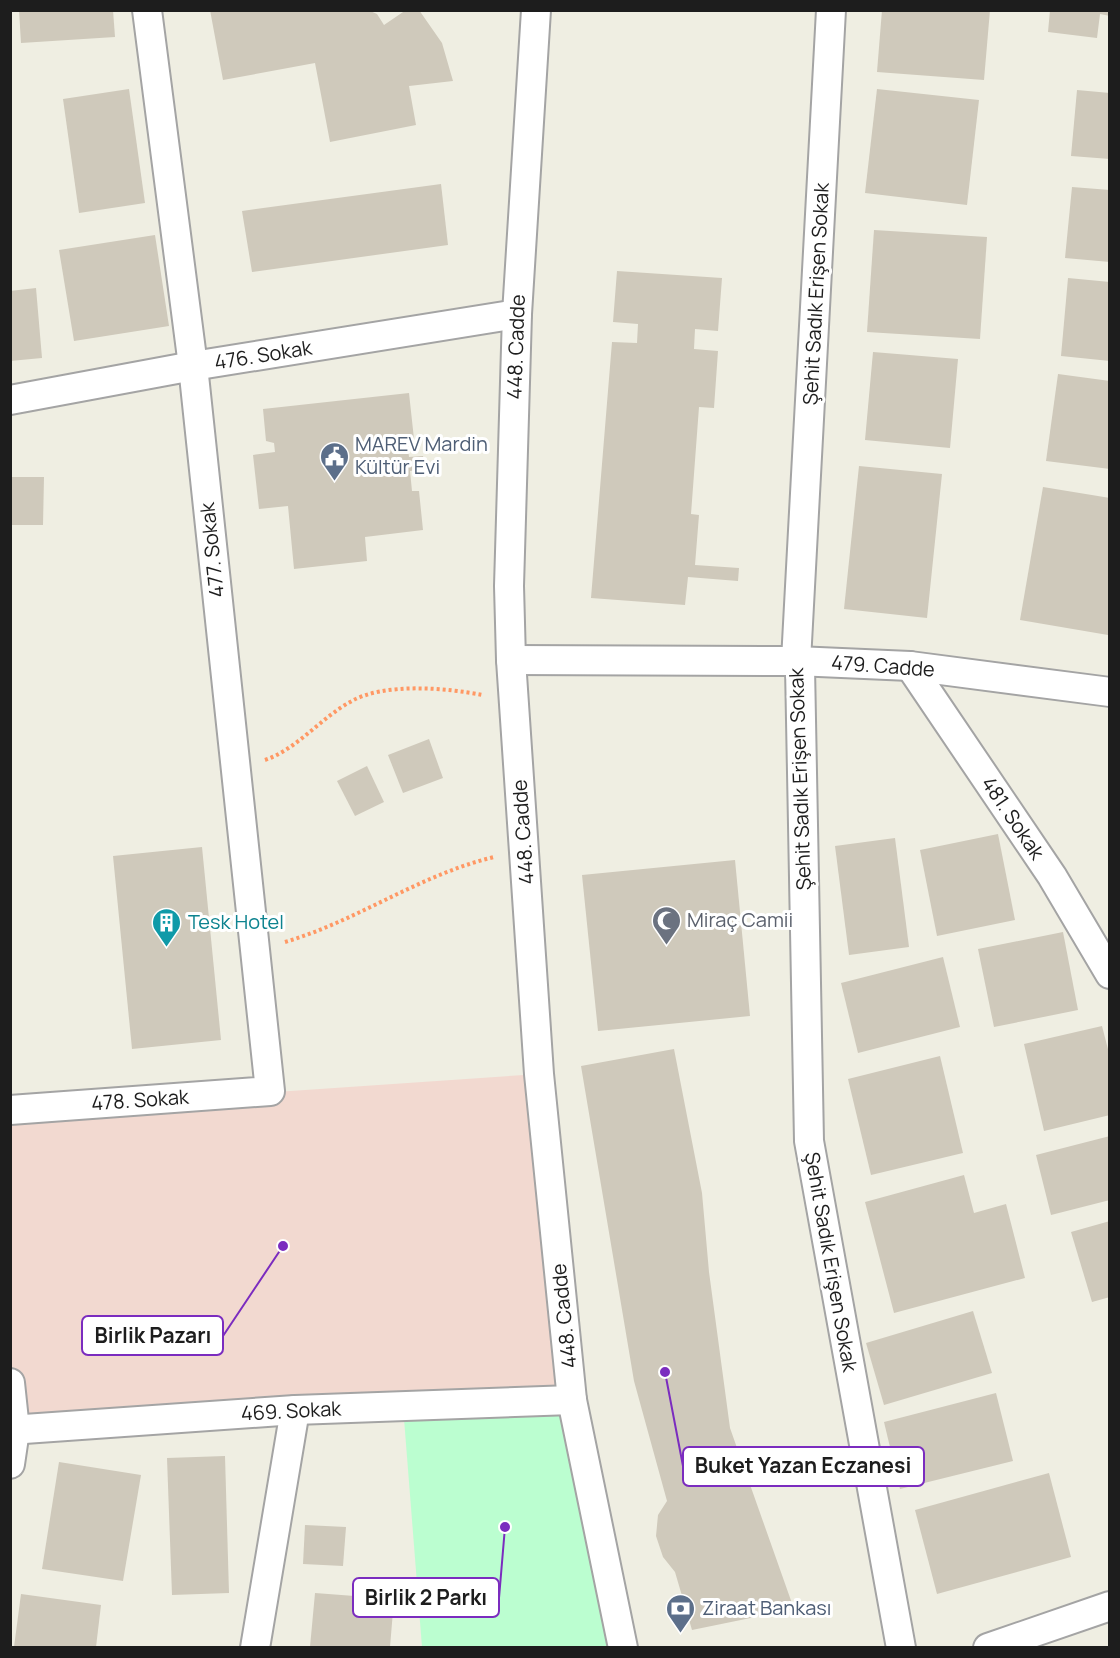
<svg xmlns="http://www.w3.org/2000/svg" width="1120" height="1658" font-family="Manrope,sans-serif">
	<rect width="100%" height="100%" fill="#efeee2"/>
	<polygon fill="#f2d9d0" points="539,1074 572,1400 15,1430 10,1383 10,1110"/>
	<polygon fill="#bbfed0" points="572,1400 623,1647 422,1647 403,1406"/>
	<g fill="#cfc9bb">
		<polygon points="19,10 113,10 115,37 21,43"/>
		<polygon points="210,10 368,10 377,14 384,25 406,10 419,10 442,43 453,81 409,86 416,125 330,142 315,63 223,80"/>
		<polygon points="882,10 990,10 984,80 877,72"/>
		<polygon points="1050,10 1110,10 1110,16 1100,14 1097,38 1048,32"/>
		<polygon points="129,89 145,203 79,213 63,99"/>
		<polygon points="877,89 979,100 967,205 865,193"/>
		<polygon points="1077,90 1110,93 1110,159 1071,156"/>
		<polygon points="441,184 448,245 252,272 242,211"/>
		<polygon points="1072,187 1110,190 1110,262 1065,258"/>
		<polygon points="874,230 987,237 980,339 867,332"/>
		<polygon points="155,235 169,326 74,341 59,250"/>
		<polygon points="617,271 722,278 718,331 695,329 694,349 718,351 714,408 699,407 691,514 699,515 695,565 739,568 738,581 688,577 685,605 591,598 612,342 637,343 638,324 613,322"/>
		<polygon points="1068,278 1110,282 1110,361 1061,356"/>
		<polygon points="36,288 42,358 10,361 10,291"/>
		<polygon points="873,352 958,359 950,448 865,440"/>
		<polygon points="1058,374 1110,381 1110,469 1046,461"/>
		<polygon points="409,393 414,439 407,440 409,457 423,456 425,469 410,471 412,491 419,491 423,530 365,537 367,561 294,569 288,506 259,509 253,455 275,452 274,443 266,441 263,409"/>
		<polygon points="859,466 942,474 927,618 844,609"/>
		<polygon points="10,477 44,477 43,525 10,525"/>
		<polygon points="1043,487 1110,498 1108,635 1020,620"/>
		<polygon points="429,739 443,778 403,793 388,755"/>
		<polygon points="367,766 384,802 355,816 337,781"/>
		<polygon points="998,834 1015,920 937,936 920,850"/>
		<polygon points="895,838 909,947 849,955 835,846"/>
		<polygon points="202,847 221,1040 132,1049 113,856"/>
		<polygon points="735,860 750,1016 598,1031 582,875"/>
		<polygon points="1063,932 1078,1010 994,1027 978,949"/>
		<polygon points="943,957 960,1027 858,1053 841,983"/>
		<polygon points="1102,1026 1110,1057 1110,1115 1044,1131 1024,1044"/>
		<polygon points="674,1049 702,1193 709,1272 730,1428 794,1609 692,1630 675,1572 663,1557 656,1536 658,1515 667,1501 634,1381 581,1066"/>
		<polygon points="940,1056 963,1153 871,1175 848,1079"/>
		<polygon points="1110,1136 1110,1200 1051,1215 1036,1155"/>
		<polygon points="964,1175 974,1213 1006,1204 1025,1278 894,1313 865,1202"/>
		<polygon points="1110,1221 1110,1297 1092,1302 1071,1232"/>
		<polygon points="973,1311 992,1373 884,1405 866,1343"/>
		<polygon points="996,1393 1013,1461 900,1489 884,1422"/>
		<polygon points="225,1456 229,1593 172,1595 167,1458"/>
		<polygon points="59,1462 141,1475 123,1581 42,1569"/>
		<polygon points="1049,1473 1071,1557 937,1594 915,1510"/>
		<polygon points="305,1525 346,1527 343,1566 303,1564"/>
		<polygon points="315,1593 394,1599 390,1647 310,1647"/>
		<polygon points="21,1594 101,1605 96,1647 14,1647"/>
	</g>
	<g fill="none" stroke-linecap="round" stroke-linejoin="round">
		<defs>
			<g id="street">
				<polyline points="536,10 517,314 509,586 511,660 539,1074 572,1400 623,1648"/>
				<polyline points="831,10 796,661 800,667 809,1141 901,1648"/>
				<polyline points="10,400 193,366 517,314"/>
				<polyline points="511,660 796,661 910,666 1110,692"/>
				<polyline points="910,666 1052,876 1110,974"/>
				<polyline points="10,1110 270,1091 193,366 147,10"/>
				<polyline points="10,1383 15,1430 10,1464"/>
				<polyline points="10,1430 295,1410 572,1400"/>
				<polyline points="255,1648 295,1410"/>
				<polyline points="988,1648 1110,1606"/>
			</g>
		</defs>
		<use href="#street" stroke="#a4a4a4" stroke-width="32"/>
		<g stroke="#ff9864" stroke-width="4" stroke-dasharray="3 3" stroke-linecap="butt">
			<path d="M 265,760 C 297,749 321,718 350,702 C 384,682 446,688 483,695"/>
			<path d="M 285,942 C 357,921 419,875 494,857"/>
		</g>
		<use href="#street" stroke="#fff" stroke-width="28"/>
	</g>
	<defs>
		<symbol id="civic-pin" viewBox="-11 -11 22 30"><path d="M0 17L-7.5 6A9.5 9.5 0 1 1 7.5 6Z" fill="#5c6f8a" stroke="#fff"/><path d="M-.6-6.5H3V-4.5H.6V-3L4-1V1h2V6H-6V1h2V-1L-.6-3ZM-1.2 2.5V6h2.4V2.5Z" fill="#fff"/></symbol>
		<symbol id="mosque-pin" viewBox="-11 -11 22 30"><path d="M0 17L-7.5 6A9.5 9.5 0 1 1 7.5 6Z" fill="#6b7280" stroke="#fff"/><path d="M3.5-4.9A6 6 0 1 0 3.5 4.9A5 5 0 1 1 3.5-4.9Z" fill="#fff"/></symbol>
		<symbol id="building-pin" viewBox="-11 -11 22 30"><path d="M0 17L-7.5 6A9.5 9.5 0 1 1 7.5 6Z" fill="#0f9aa8" stroke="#fff"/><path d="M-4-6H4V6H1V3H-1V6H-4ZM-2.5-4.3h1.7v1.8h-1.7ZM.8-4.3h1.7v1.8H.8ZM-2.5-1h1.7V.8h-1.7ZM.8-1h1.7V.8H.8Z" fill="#fff"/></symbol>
		<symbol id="bank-pin" viewBox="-11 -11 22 30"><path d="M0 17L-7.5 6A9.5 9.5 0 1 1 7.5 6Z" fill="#5c6f8a" stroke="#fff"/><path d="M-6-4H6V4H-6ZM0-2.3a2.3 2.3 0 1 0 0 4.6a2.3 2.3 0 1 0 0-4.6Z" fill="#fff"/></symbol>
	</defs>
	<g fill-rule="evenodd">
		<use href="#civic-pin" x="318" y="440" width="33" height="45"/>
		<use href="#mosque-pin" x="650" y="904" width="33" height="45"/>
		<use href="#building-pin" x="150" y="906" width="33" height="45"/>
		<use href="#bank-pin" x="664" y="1592" width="33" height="45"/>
	</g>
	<g text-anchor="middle" stroke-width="6" stroke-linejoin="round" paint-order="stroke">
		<g font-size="20" fill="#1d1d1d" stroke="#fff">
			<text transform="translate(816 294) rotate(-87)" y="7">Şehit Sadık Erişen Sokak</text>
			<text transform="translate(516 347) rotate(-88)" y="7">448. Cadde</text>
			<text transform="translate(263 355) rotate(-9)" y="7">476. Sokak</text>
			<text transform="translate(212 550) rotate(-96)" y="7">477. Sokak</text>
			<text transform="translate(883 666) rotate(4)" y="7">479. Cadde</text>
			<text transform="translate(800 779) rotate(-92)" y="7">Şehit Sadık Erişen Sokak</text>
			<text transform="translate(1013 818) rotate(56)" y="7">481. Sokak</text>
			<text transform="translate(523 832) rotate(-94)" y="7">448. Cadde</text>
			<text transform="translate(140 1100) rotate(-4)" y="7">478. Sokak</text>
			<text transform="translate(831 1262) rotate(80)" y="7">Şehit Sadık Erişen Sokak</text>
			<text transform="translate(564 1316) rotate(-96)" y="7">448. Cadde</text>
			<text transform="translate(291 1411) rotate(-3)" y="7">469. Sokak</text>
		</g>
		<g font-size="20" fill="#4e5e75" stroke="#fff" text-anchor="start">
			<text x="355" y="451">MAREV Mardin<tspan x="355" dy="23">Kültür Evi</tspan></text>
			<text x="702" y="1615">Ziraat Bankası</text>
		</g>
		<g font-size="20" fill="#5b616d" stroke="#fff" text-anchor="start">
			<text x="687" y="927">Miraç Camii</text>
		</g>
		<g font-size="20" fill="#0d838f" stroke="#fff" text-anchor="start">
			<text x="188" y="929">Tesk Hotel</text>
		</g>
	</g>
	<path fill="none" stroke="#7b2cbf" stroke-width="2" d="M283 1246L223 1336M665 1372L683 1466M505 1527L499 1598"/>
	<g fill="#7b2cbf" stroke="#fff" stroke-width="2">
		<circle cx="283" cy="1246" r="6"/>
		<circle cx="665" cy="1372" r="6"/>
		<circle cx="505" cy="1527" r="6"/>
	</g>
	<g fill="#fff" stroke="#7b2cbf" stroke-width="2">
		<rect x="82" y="1316" width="141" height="39" rx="6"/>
		<rect x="683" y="1447" width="241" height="39" rx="6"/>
		<rect x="353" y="1578" width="146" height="39" rx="6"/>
	</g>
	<g font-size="21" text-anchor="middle" font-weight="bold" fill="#1d1d1d">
		<text x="153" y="1343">Birlik Pazarı</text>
		<text x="803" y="1473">Buket Yazan Eczanesi</text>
		<text x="426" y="1605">Birlik 2 Parkı</text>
	</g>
	<rect width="1120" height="1658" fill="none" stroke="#1d1d1d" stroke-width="24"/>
</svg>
